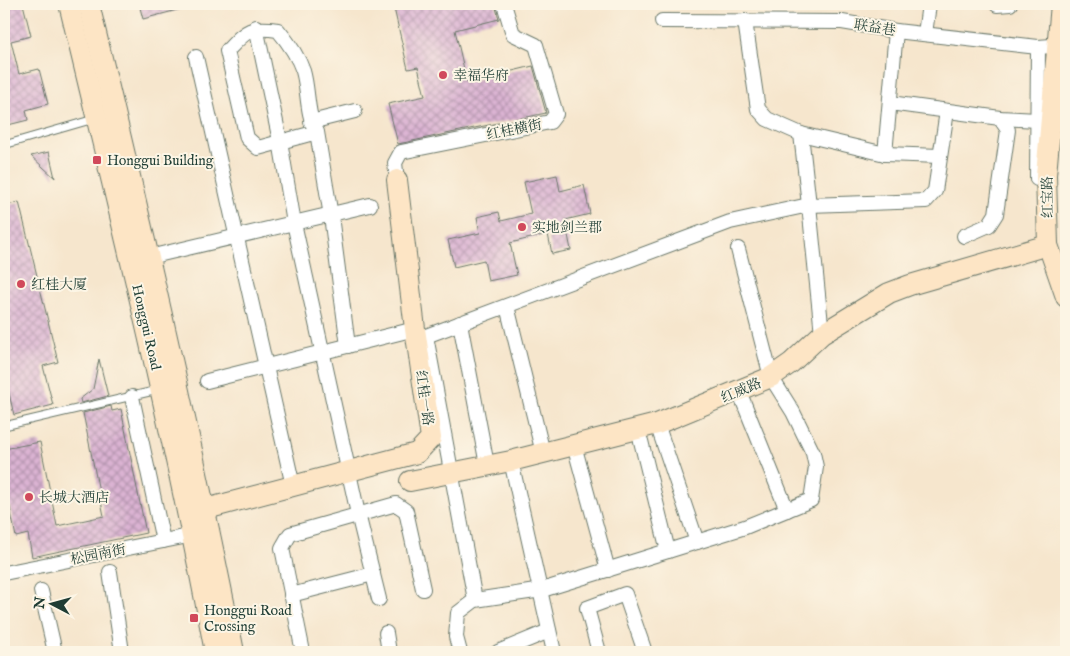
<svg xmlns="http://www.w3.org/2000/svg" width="1070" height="656" font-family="'IM FELL English','Noto Serif SC',serif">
	<defs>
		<pattern id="building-cross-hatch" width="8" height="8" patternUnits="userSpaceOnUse" patternTransform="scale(1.25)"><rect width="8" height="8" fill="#dbb3d3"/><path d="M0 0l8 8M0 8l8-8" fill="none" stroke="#b193ac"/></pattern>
	</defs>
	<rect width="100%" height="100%" fill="#fcf5e5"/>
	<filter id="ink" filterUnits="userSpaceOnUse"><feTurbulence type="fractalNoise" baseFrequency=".02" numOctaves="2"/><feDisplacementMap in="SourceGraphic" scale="10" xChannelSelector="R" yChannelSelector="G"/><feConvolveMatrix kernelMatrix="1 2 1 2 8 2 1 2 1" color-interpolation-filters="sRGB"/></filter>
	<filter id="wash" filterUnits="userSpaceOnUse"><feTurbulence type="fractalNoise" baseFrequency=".0096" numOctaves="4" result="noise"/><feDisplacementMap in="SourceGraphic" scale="20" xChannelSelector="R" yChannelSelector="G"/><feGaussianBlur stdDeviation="1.12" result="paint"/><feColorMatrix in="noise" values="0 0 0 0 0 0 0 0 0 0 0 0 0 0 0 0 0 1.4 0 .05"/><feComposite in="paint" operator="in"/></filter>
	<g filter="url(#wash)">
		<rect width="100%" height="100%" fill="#f6e6cd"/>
		<g id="blocks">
			<g fill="url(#building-cross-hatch)">
				<polygon points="4,4 23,4 31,36 11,41 19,74 39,69 48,104 26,110 28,120 4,126"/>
				<polygon points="139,4 184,4 185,8 143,19"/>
				<polygon points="393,4 495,4 499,19 455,30 467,82 533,66 546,113 398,144 388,104 425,96 418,67 408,69"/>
				<polygon points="49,152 55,178 31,156"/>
				<polygon points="557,175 560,191 584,185 590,214 565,220 571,250 552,254 548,234 510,243 517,275 488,281 484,260 454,267 448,240 480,233 477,217 499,212 501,221 531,214 524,182"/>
				<polygon points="19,202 58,362 43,366 53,405 14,415 4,372 4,206"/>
				<polygon points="99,359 108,396 81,403 80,399 93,389"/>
				<polygon points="111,406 112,411 121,409 146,533 32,557 28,534 16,537 4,479 4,449 40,442 57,526 104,516 83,413"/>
			</g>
		</g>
	</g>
	<g filter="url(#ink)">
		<use href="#blocks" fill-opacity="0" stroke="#6a786a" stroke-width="1"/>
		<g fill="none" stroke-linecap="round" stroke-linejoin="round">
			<defs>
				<g id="lane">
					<polyline points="4,145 94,119"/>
					<polyline points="4,426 158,390"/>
				</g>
				<g id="street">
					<polyline points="997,5 1010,4"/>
					<polyline points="662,21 842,22 896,31 1038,47 1065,45"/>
					<polyline points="745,21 758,109 767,119 801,134 809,205 926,201 935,191 947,111"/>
					<polyline points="256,27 280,141 294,223 358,514 379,599"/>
					<polyline points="925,34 929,4"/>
					<polyline points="196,57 293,486"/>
					<polyline points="890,103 1000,118 1037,120"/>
					<polyline points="311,122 355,111"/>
					<path d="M 317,132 L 258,148 L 247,138 L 227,51 C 247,30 249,26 278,30 C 288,42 298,56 303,71 C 309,92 306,114 317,132 L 331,216 L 348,346"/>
					<polyline points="801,134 885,154 940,156"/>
					<polyline points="885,154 896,31"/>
					<polyline points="1037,179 1038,47"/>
					<polyline points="397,180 395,163 401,152 550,122 556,114 536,45 513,34 504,4"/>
					<polyline points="964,236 989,225 996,214 1008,130 1000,118"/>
					<polyline points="149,257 370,205"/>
					<polyline points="507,306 543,453"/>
					<polyline points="460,323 487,465"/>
					<polyline points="207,381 415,329"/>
					<polyline points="739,391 787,510"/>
					<polyline points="132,397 163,541"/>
					<polyline points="657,424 697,542"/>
					<polyline points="641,441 668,551"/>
					<polyline points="574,445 608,570"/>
					<polyline points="511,461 554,652"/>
					<polyline points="110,572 122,652"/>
					<polyline points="4,573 193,535"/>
					<polyline points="41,591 55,652"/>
					<polyline points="291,595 373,574"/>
					<polyline points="475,600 426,336 730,222 809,205 822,334"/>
					<polyline points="386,633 389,652"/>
					<polyline points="303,652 282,548 290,534 396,504 406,511 423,589"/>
					<polyline points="460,652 456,637 458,613 475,600 542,590 745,527 811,500 816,467 813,453 793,412 771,377 738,249"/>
					<polyline points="498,652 549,631"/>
					<polyline points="599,652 587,608 625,594 645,652"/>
				</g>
				<g id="secondary">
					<path d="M 69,4 C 121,219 174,434 215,652"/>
					<path d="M 89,4 C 141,219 191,435 234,652"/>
					<polyline points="1061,4 1046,175 1048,245 1066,297"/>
					<polyline points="410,481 511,461 657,424 771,377 791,363 822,334 889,293 910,285 1048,245"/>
					<polyline points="206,509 417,453 431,438 415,329 397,180"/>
				</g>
			</defs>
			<use href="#lane" stroke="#6a786a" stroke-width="9"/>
			<use href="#street" stroke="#6a786a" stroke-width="16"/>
			<use href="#secondary" stroke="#6a786a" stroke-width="22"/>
			<use href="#lane" stroke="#fff" stroke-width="7"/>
			<use href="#street" stroke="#fff" stroke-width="14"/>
			<use href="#secondary" stroke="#fde5c5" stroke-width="20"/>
		</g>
	</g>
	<g fill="#d1495b" stroke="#fcf5e5" stroke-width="2">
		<circle cx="443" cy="75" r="5"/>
		<rect x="92" y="155" width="10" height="10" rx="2.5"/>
		<circle cx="522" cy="227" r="5"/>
		<circle cx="21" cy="284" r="5"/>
		<circle cx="29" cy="497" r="5"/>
		<rect x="189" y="613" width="10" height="10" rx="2.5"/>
	</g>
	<g text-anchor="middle" stroke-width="4" stroke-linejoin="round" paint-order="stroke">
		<g font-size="14" fill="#1f3d34" stroke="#fcf5e5">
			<text transform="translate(875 27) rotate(9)" y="5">联益巷</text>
			<text transform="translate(514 129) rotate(-11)" y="5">红桂横街</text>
			<text transform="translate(1047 197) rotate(-91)" y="5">红宝路</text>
			<text transform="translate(147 327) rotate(77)" y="5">Honggui Road</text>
			<text transform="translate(741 390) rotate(-23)" y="5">红威路</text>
			<text transform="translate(425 398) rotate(82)" y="5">红桂一路</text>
			<text transform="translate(98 554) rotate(-11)" y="5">松园南街</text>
		</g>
		<g font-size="14" fill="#1f3d34" stroke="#fcf5e5" text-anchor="start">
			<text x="453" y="80">幸福华府</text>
			<text x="107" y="165">Honggui Building</text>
			<text x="532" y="232">实地剑兰郡</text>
			<text x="31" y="289">红桂大厦</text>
			<text x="39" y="502">长城大酒店</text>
			<text x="204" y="615">Honggui Road<tspan x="204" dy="16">Crossing</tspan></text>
		</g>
	</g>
	<rect width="1070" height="656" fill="none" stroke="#fcf5e5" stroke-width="20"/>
	<g transform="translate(52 604) rotate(276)" stroke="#fcf5e5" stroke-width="4" paint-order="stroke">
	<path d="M0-4L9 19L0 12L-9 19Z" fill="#1f3d34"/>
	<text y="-8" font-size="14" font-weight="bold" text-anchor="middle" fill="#1f3d34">N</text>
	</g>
</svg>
